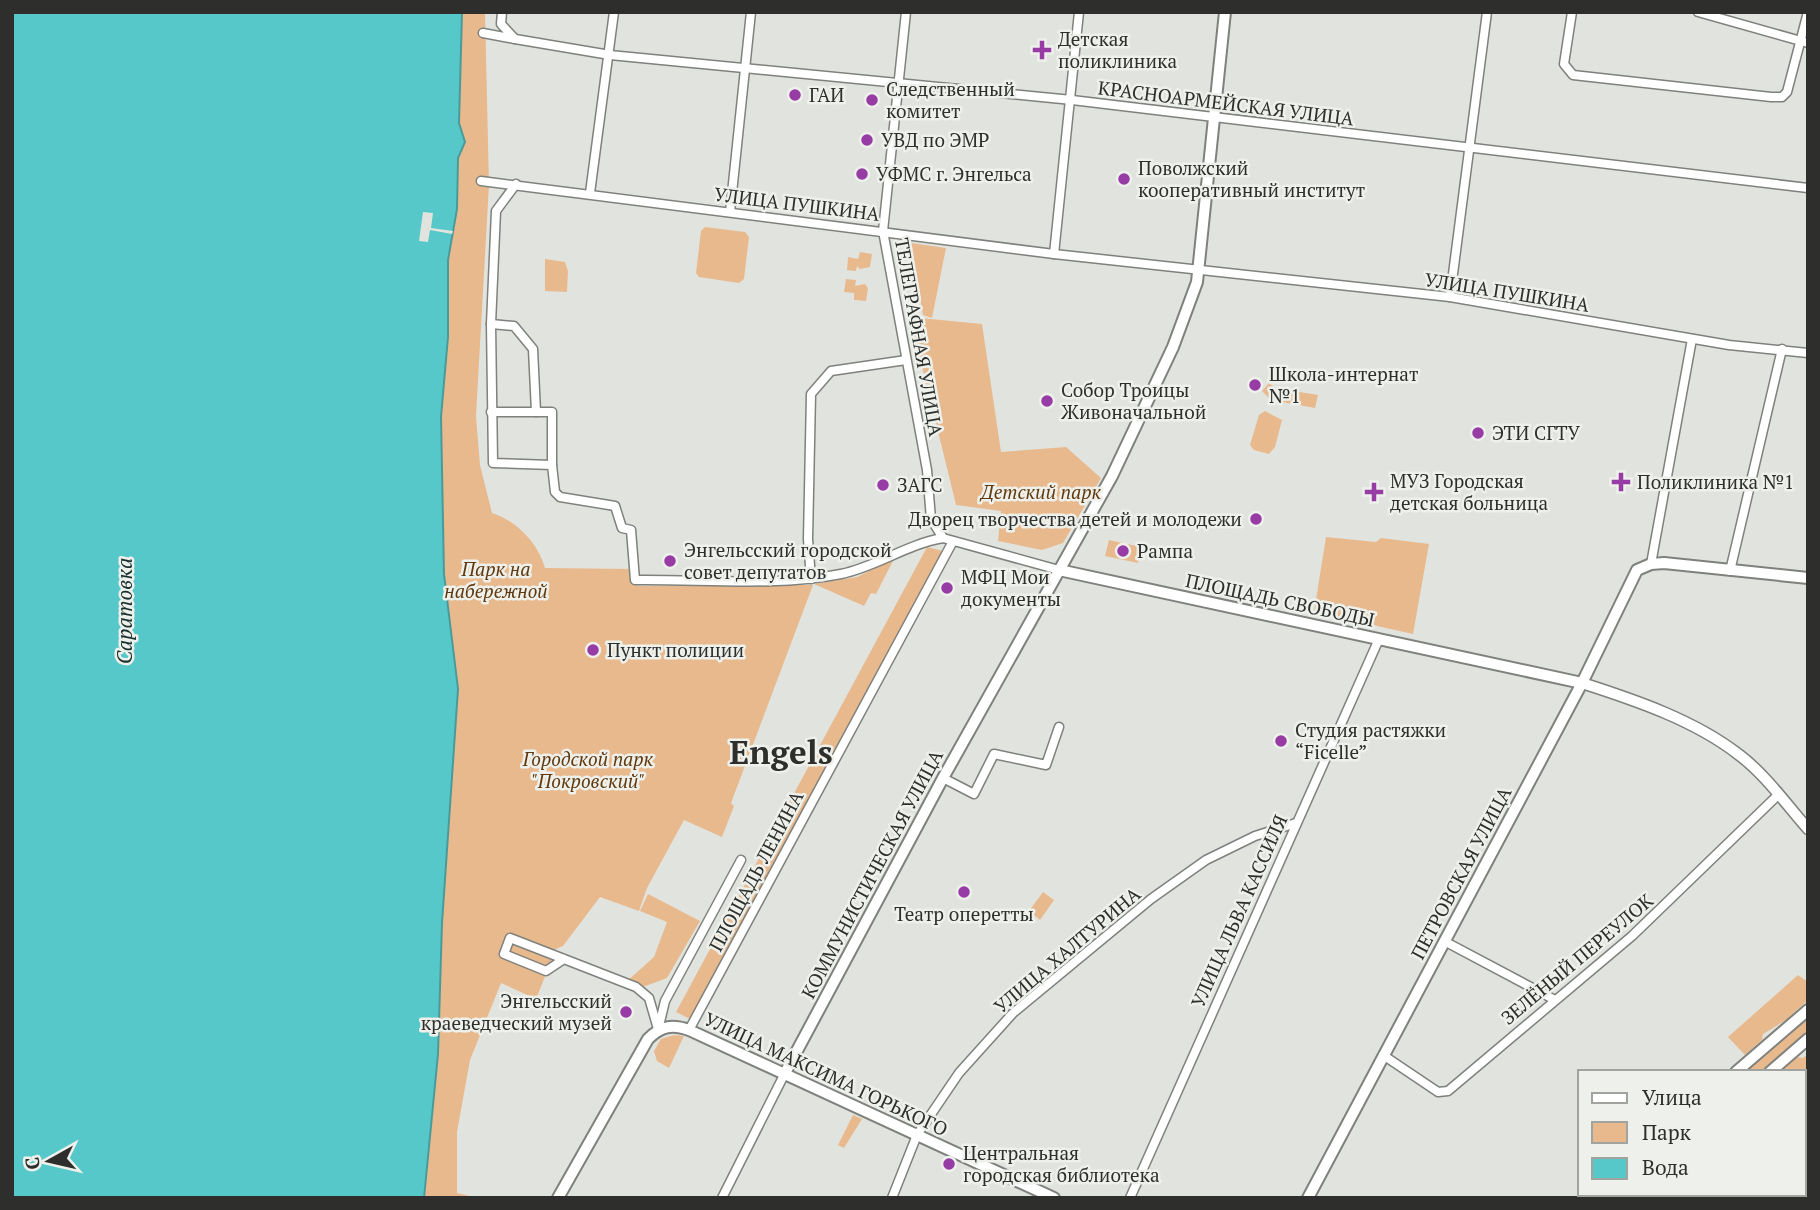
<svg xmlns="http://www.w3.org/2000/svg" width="1820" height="1210" font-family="'PT Serif',serif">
	<rect width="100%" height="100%" fill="#e1e4de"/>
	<g fill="#e9b98e">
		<path d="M 462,12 L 485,12 L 489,185 L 476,416 L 480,465 L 492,513 C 517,521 538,543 545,568 L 636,569 L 637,586 L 813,585 L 731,803 L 734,806 L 722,837 L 684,820 L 647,888 L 639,911 L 600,897 L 563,946 L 556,949 L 536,999 L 501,983 L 470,1060 L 457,1132 L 457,1193 L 478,1198 L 424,1198 L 438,1054 L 442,923 L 458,689 L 444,574 L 441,417 L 448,337 L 448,260 L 457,209 L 458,158 L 462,148 L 459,123 Z"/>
		<polygon points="705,227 745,232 749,237 744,279 739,283 699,277 696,273 701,231"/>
		<polygon points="911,243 946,248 932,318 923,315"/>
		<polygon points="860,252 872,254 870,267 860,269 857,266 856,271 847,270 848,257 858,259"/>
		<polygon points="545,259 565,262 568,271 567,292 545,291"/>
		<polygon points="846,279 856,280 855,286 865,284 868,288 866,301 854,300 854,293 844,292"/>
		<polygon points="910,317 982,324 1001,452 1066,447 1101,478 1063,543 1042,550 998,541 1001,511 956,505"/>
		<polygon points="1269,383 1275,388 1318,395 1315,408 1271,400 1262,391"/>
		<polygon points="1265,411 1282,420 1275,447 1269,454 1254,450 1250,445 1259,415"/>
		<polygon points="1326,537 1376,542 1381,538 1429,544 1413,634 1314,612"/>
		<polygon points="1109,540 1141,547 1138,563 1105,556"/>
		<polygon points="927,547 943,551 690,1019 676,1012"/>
		<polygon points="894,559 876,594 871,593 864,606 814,584 857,577"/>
		<polygon points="1043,892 1054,900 1040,920 1029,911"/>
		<polygon points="648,894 700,921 667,978 640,988 626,982 654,957 667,922 640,911"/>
		<polygon points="1798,975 1808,982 1808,1000 1786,1020 1763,1034 1762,1040 1745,1055 1728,1037"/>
		<polygon points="1808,1017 1808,1031 1760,1072 1743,1072"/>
		<polygon points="674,1035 684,1036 669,1068 657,1061 654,1051 661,1039"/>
		<polygon points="1808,1054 1808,1078 1804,1081 1804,1072 1779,1072 1797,1057 1803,1058"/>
		<polygon points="853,1115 862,1119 844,1148 838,1145"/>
	</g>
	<polygon fill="#57c8c9" stroke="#4b9a9a" stroke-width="2" points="12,12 462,12 459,123 465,142 458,158 457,209 448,260 448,337 441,417 444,574 458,689 442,923 438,1054 424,1198 12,1198"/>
	<polygon fill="#e1e4de" points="423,212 433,213 431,228 453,231 452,234 430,230 428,242 419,241"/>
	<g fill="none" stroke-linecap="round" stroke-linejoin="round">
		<defs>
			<g id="minor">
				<polyline points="906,12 883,231 927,470 931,519 943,538"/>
				<polyline points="1572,12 1564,64 1573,75 1771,97 1782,97 1787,92 1808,12"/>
				<polyline points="1698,12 1808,43"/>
				<polyline points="483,33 515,39 501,24 502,12"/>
				<polyline points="515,39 610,55 1072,100 1808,188"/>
				<polyline points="481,181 1054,254 1450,297 1729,345 1808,353"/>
				<path d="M 516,184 L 496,211 L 491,324 L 493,463 L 552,465 L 555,492 L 560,497 L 615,506 L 622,528 L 631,530 L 635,580 C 702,579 775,587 841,574 C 876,567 907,544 943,538 L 1059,570"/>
				<polyline points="590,193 614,12"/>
				<polyline points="730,212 751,12"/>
				<polyline points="1054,254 1079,12"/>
				<polyline points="1450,297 1487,12"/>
				<polyline points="491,324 514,326 533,349 536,412"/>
				<polyline points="491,412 552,412 552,465"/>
				<polyline points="1651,564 1692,339"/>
				<polyline points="1730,571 1782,349"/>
				<polyline points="811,579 808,539 811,394 831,371 906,360"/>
				<polyline points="943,778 974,794 994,754 1046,765 1059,727"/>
				<polyline points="1444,941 1555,1000"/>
				<polyline points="564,959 546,971 504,954 510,938 636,987 649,998 658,1029"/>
				<polyline points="659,1026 665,1001 741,860"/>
				<polyline points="689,1030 952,543"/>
				<polyline points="1383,1055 1438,1092 1448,1091 1632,936 1778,795"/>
				<polyline points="722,1198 784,1075"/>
				<polyline points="892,1198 917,1135 959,1073 1013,1013 1151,899 1206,860 1255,836 1296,823"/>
				<polyline points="1130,1198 1379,639"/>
			</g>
			<path id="tertiary" d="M 1582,683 C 1635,700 1694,720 1738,754 C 1765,774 1786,804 1808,829"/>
			<g id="secondary">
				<polyline points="1059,570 1582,683"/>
				<polyline points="1736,1072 1808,1010"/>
				<polyline points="1770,1072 1808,1039"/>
				<polyline points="784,1075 943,778 1112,476 1173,347 1197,282 1225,12"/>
				<path d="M 558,1198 L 648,1039 C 661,1026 672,1024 689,1030 L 1054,1198"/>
				<polyline points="1308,1198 1582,683 1637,570 1651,564 1664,563 1808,578"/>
				<polyline points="1587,1198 1591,1194"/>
				<polyline points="1622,1198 1626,1194"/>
			</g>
		</defs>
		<use href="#minor" stroke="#7e817c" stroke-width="11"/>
		<use href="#tertiary" stroke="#7e817c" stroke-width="13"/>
		<use href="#secondary" stroke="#7e817c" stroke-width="14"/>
		<use href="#minor" stroke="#fff" stroke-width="8"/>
		<use href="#tertiary" stroke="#fff" stroke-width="10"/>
		<use href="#secondary" stroke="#fff" stroke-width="10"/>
	</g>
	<g fill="#973ba5" stroke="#eef1eb" stroke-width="2.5">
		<path d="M1038.5 39.5h7v7h7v7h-7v7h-7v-7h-7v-7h7z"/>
		<circle cx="795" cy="95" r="7"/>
		<circle cx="872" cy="100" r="7"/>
		<circle cx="867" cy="140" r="7"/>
		<circle cx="862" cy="174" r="7"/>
		<circle cx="1124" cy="179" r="7"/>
		<circle cx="1255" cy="385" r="7"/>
		<circle cx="1047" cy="401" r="7"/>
		<circle cx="1478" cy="433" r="7"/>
		<path d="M1617.5 471.5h7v7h7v7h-7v7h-7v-7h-7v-7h7z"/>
		<circle cx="883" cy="485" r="7"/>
		<path d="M1370.5 481.5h7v7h7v7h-7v7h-7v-7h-7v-7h7z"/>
		<circle cx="1256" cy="519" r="7"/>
		<circle cx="1123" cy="551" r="7"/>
		<circle cx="670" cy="561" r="7"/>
		<circle cx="947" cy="588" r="7"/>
		<circle cx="593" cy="650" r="7"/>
		<circle cx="1281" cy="741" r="7"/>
		<circle cx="964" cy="892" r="7"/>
		<circle cx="626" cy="1012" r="7"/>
		<circle cx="949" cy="1164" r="7"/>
	</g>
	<g text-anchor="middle" stroke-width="5" stroke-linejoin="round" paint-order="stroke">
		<g font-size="19" fill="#2e2f2d" stroke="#eef1eb" text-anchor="start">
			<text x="1058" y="46">Детская<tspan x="1058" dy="22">поликлиника</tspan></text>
			<text x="886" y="96">Следственный<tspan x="886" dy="22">комитет</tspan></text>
			<text x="809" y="102">ГАИ</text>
			<text x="881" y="147">УВД по ЭМР</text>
			<text x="1138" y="175">Поволжский<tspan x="1138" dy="22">кооперативный институт</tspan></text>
			<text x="876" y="181">УФМС г. Энгельса</text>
			<text x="1269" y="381">Школа-интернат<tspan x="1269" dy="22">№1</tspan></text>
			<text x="1061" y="397">Собор Троицы<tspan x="1061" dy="22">Живоначальной</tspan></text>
			<text x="1492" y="440">ЭТИ СГТУ</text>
			<text x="1390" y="488">МУЗ Городская<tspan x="1390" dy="22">детская больница</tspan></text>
			<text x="1637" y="489">Поликлиника №1</text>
			<text x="897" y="492">ЗАГС</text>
			<text x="1242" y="526" text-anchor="end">Дворец творчества детей и молодежи</text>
			<text x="684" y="557">Энгельсский городской<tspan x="684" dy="22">совет депутатов</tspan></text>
			<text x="1137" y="558">Рампа</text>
			<text x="961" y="584">МФЦ Мои<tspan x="961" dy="22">документы</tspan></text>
			<text x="607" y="657">Пункт полиции</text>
			<text x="1295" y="737">Студия растяжки<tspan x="1295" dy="22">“Ficelle”</tspan></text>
			<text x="964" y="921" text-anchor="middle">Театр оперетты</text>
			<text x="612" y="1008" text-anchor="end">Энгельсский<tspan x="612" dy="22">краеведческий музей</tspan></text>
			<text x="963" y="1160">Центральная<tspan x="963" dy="22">городская библиотека</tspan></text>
		</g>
		<g font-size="19" fill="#2e2f2d" stroke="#eef1eb">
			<text transform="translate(1226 103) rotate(7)" y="7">КРАСНОАРМЕЙСКАЯ УЛИЦА</text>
			<text transform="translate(797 204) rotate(7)" y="7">УЛИЦА ПУШКИНА</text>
			<text transform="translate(1507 292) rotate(9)" y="7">УЛИЦА ПУШКИНА</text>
			<text transform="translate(919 337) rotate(80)" y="7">ТЕЛЕГРАФНАЯ УЛИЦА</text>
			<text transform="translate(1280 600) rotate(12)" y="7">ПЛОЩАДЬ СВОБОДЫ</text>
			<text transform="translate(756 871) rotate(-62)" y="7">ПЛОЩАДЬ ЛЕНИНА</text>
			<text transform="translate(1461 873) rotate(-62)" y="7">ПЕТРОВСКАЯ УЛИЦА</text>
			<text transform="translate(872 874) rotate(-62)" y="7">КОММУНИСТИЧЕСКАЯ УЛИЦА</text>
			<text transform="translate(1239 911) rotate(-66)" y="7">УЛИЦА ЛЬВА КАССИЛЯ</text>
			<text transform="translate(1067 950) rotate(-40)" y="7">УЛИЦА ХАЛТУРИНА</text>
			<text transform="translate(1577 959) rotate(-40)" y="7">ЗЕЛЁНЫЙ ПЕРЕУЛОК</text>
			<text transform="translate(826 1074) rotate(25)" y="7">УЛИЦА МАКСИМА ГОРЬКОГО</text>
		</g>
		<g font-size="19" font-style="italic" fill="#62390e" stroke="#eef1eb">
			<text x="1041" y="499">Детский парк</text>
			<text x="496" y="576">Парк на<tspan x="496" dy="22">набережной</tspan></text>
			<text x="588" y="766">Городской парк<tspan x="588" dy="22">"Покровский"</tspan></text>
		</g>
		<g font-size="21" font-style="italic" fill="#1a2f2f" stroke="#eef1eb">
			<text transform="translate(125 611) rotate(-90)" y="7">Саратовка</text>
		</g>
		<g font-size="33" font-weight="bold" fill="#2e2f2d" stroke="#eef1eb">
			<text x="781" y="764">Engels</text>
		</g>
	</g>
	<rect width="1820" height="1210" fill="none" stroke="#2e2f2d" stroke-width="28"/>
	<rect x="1578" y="1070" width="228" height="126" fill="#eef1eb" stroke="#a1a39f" stroke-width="2"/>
	<rect x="1592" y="1093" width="35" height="10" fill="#ffffff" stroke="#a1a39f" stroke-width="2"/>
	<text x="1642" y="1105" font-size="21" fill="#2e2f2d">Улица</text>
	<rect x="1592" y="1122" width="35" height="21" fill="#e9b98e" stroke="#a1a39f" stroke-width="2"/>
	<text x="1642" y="1140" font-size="21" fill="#2e2f2d">Парк</text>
	<rect x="1592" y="1158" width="35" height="21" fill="#57c8c9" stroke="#a1a39f" stroke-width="2"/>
	<text x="1642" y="1175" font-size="21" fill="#2e2f2d">Вода</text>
	<g transform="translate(49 1161) rotate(262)" stroke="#eef1eb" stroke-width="5" paint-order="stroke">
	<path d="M0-5L12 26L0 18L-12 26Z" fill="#2e2f2d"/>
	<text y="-10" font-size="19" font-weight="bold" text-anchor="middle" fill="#2e2f2d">С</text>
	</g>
</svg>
